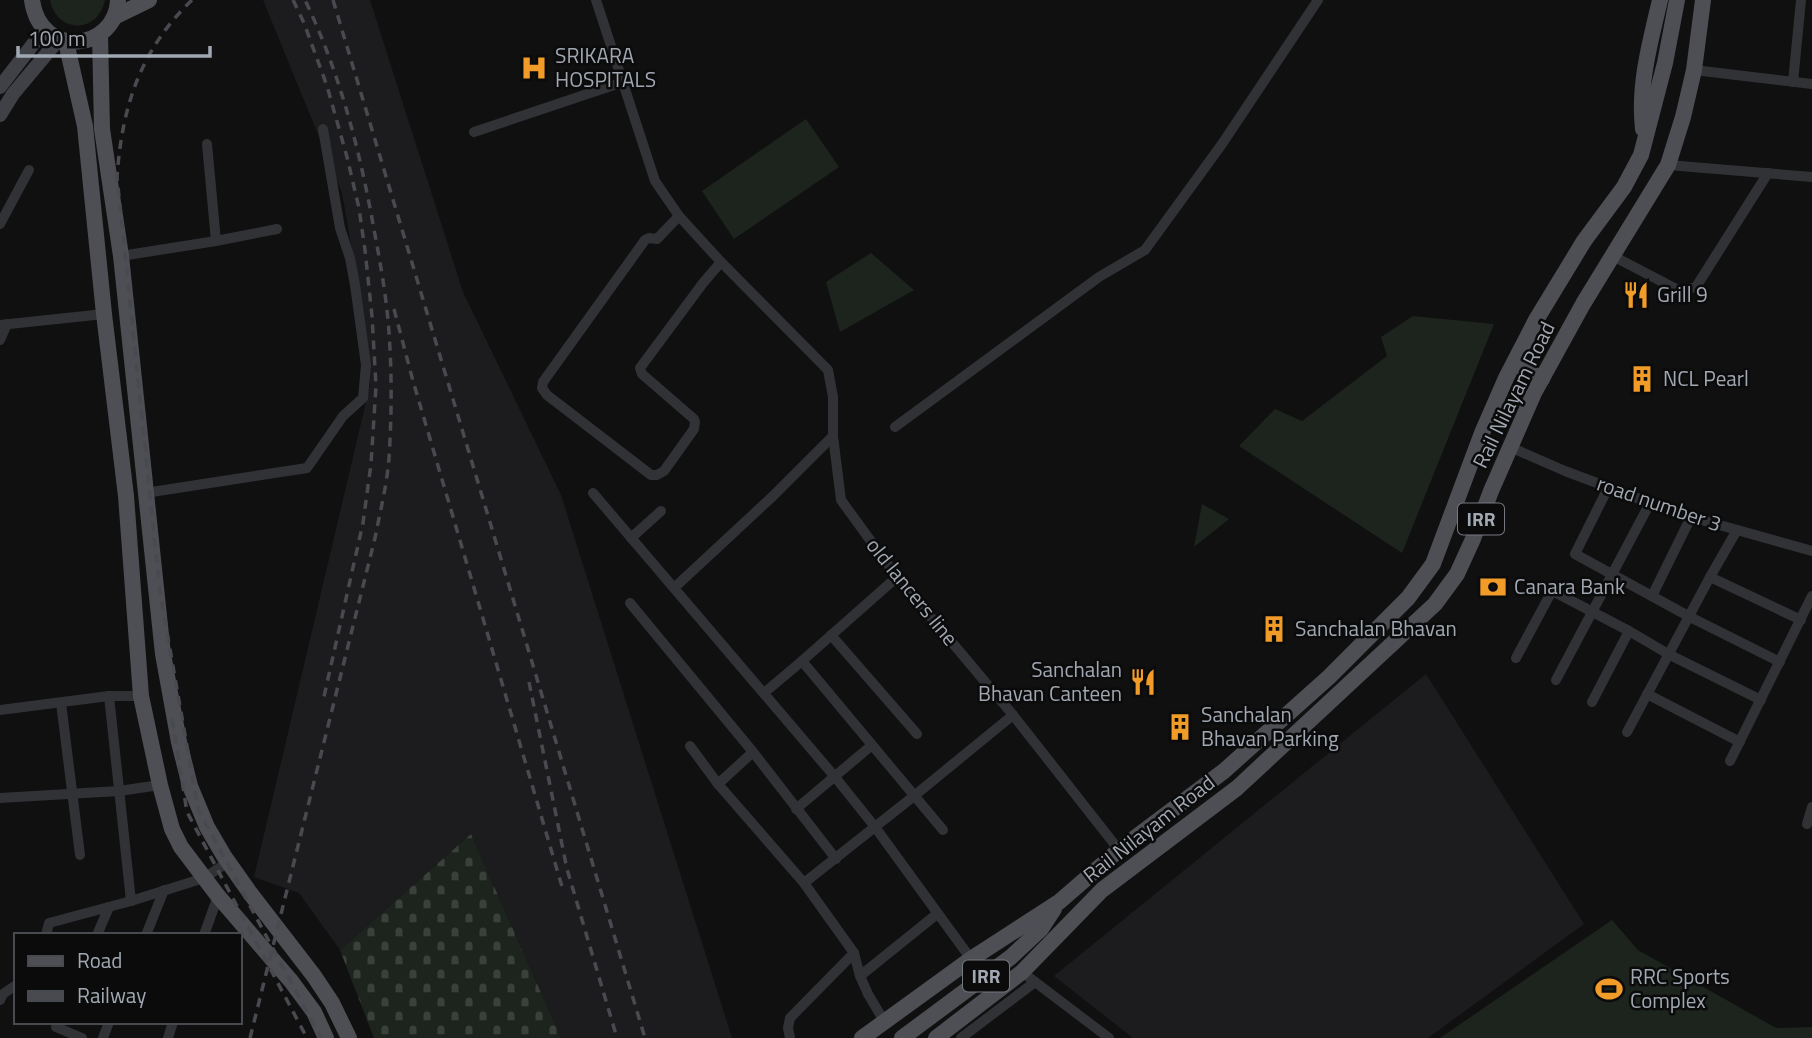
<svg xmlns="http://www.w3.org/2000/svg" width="1812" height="1038" font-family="'Titillium Web',sans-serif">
	<defs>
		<pattern id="cemetery-stones" width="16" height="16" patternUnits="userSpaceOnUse" patternTransform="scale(1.75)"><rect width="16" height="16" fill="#1c241d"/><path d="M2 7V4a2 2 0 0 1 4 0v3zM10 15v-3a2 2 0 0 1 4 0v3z" fill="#3a413b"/></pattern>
	</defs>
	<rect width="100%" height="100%" fill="#101011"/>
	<g fill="#1c1c1e">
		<polygon points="263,0 370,0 463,292 561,495 732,1038 561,1038 471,834 340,950 299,893 254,877 370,385 364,318 342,193"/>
		<polygon points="1426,674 1584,924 1428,1038 1133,1038 1054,976"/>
	</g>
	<g fill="#1c241d">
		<path d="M 50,0 L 105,0 C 98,34 57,34 50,0 Z"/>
		<polygon points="806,119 839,167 734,239 702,191"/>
		<polygon points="871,253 914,290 840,332 826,282"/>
		<polygon points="1413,316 1494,324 1402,553 1239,446 1275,409 1302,421 1387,356 1381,337"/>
		<polygon points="1202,504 1229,519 1194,547"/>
		<polygon points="1612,920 1638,950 1776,1028 1812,1027 1812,1038 1440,1038"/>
	</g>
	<polygon fill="url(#cemetery-stones)" points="471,834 561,1038 374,1038 340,950"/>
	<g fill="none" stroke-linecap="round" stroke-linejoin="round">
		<g stroke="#313236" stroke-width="10">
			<polyline points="596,0 655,181 679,216 721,262 828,370 833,397 833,436 841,500 897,577 1013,715 1119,850"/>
			<polyline points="1694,70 1812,84"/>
			<polyline points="1793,82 1801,0"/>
			<polyline points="474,132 623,82"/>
			<polyline points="207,144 216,241"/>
			<polyline points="1668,165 1812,177"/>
			<polyline points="679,216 657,239 649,238 645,240 543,382 542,388 547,395 651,475 657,475 664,471 694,429 695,422 694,419 642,374 640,368 703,283 721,262"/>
			<polyline points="0,224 29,170"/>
			<polyline points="1611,255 1680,291 1696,287 1768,173"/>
			<polyline points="121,256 216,241 277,229"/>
			<polyline points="0,325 104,314"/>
			<polyline points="0,340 7,324"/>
			<polyline points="895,427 1099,277 1145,250 1222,144 1318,0"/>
			<polyline points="1510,447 1565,471 1650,503 1691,517 1812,551"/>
			<polyline points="1609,486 1575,554 1690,617 1780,662"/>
			<polyline points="145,493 307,468 343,416 363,398 366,365 355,285 350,258 340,228 323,129"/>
			<polyline points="593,493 835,777 875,827 971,959"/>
			<polyline points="631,538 661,511"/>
			<polyline points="1710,577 1801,620"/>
			<polyline points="1545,587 1629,631 1670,655 1761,700"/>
			<polyline points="674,588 773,496 833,436"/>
			<polyline points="1652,596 1691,517"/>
			<polyline points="630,603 753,752"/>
			<polyline points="831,635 917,734"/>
			<polyline points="1516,658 1552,591"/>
			<polyline points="802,661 943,830"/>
			<polyline points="1556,680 1650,503"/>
			<polyline points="764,693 802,661 897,577"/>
			<polyline points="1647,694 1740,742"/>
			<polyline points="109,696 131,901"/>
			<polyline points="1592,702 1629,631"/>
			<polyline points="61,703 80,855"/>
			<polyline points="0,710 109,696 141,696"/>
			<polyline points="1627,732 1710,577 1737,530"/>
			<polyline points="690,746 718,784 804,883 854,953 860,976 868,994 884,1021"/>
			<polyline points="1730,761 1812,596"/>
			<polyline points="718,784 753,752 836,859"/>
			<polyline points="0,798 119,791 160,785"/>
			<polyline points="796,809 872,745"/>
			<polyline points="1807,824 1812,807"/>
			<polyline points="804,883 914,796 1013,715"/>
			<polyline points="46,935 49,923 131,901 204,878 228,862"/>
			<polyline points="97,935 109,907"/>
			<polyline points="146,935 164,890"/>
			<polyline points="204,935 218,896"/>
			<polyline points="1022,972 1109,1038"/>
			<polyline points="860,976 937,914"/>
			<polyline points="0,1000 3,994 16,985"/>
			<polyline points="56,1027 82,1038"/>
			<polyline points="103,1038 109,1022"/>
			<polyline points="168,1038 173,1022"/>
			<polyline points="790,1038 788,1028 790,1018 854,953"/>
			<polyline points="961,1038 1035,982"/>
		</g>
		<g stroke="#3f4146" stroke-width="14">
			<polyline points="0,87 44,30"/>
			<polyline points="0,115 13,94 59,39"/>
		</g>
		<g stroke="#4d4f55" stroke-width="16">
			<path d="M 32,0 C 40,60 116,51 118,0"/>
			<polyline points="114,17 149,0"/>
			<polyline points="100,34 102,129 121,256 163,654 179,742 190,786 207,827 224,856 250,893 314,976 332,1003 349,1038"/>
			<polyline points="66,42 85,126 104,314 126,496 141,696 160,785 172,829 181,847 218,896 291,981 314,1012 326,1038"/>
			<path d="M 1643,129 C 1638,85 1650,43 1660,0"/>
			<polyline points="1514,363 1542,379"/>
			<polyline points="862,1038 971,959 1059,902 1119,850 1224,771 1329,677 1408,598 1433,564 1482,433 1506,378 1536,320 1584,241 1624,187 1641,155 1665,63 1677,0"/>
			<polyline points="902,1038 1011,957 1041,929 1054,909"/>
			<polyline points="936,1038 1022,972 1102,890 1237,788 1435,604 1457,574 1473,539 1491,491 1534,393 1583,304 1668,165 1683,117 1694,70 1703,0"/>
		</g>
		<g stroke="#484a4f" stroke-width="3.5" stroke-dasharray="9 7" stroke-linecap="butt">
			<path d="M 192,0 C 140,50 122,107 117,177 L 160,592 L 198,809 L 321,1038"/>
			<polyline points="293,0 304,23 327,86 347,157 359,208 365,250 372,316 376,386 371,464 363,523 323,701"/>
			<polyline points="333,0 645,1038"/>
			<polyline points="394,309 413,381 563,890"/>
			<polyline points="529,682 567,869 617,1038"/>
			<polyline points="172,719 187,812 307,1038"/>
			<path d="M 250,1038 L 375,538 C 380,512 387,485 389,458 C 392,412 392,365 388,320 C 385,288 379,256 373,224 C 359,147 339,71 305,0"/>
		</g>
	</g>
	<defs>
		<symbol id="hospital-bare" viewBox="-9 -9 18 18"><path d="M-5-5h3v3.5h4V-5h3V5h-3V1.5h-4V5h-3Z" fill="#f19c28" stroke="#0b0b0c" stroke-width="2.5" paint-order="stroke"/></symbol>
		<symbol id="restaurant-bare" viewBox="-9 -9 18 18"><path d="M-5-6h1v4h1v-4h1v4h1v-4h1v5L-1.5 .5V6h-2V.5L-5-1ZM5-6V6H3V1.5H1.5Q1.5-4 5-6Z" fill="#f19c28" stroke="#0b0b0c" stroke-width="2.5" paint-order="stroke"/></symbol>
		<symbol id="building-bare" viewBox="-9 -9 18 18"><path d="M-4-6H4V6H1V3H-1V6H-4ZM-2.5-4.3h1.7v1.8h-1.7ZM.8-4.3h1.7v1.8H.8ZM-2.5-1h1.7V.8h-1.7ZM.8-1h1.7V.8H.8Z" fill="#f19c28" stroke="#0b0b0c" stroke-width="2.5" paint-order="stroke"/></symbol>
		<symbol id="bank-bare" viewBox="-9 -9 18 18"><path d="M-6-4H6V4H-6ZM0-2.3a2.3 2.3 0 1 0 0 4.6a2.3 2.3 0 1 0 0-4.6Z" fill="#f19c28" stroke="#0b0b0c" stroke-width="2.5" paint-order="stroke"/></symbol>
		<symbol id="stadium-bare" viewBox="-9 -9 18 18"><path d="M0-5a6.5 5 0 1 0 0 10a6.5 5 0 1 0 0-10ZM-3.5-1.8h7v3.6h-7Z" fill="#f19c28" stroke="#0b0b0c" stroke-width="2.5" paint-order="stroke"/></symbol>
	</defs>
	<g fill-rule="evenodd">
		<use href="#hospital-bare" x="515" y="49" width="38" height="38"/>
		<use href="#restaurant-bare" x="1617" y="276" width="38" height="38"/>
		<use href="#building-bare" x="1623" y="360" width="38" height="38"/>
		<use href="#bank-bare" x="1474" y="568" width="38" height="38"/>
		<use href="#building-bare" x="1255" y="610" width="38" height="38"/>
		<use href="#restaurant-bare" x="1124" y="663" width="38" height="38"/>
		<use href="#building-bare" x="1161" y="708" width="38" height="38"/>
		<use href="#stadium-bare" x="1590" y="970" width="38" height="38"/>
	</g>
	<g text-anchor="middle" stroke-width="5" stroke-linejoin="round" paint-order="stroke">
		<g fill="#0b0b0c" stroke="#747980" stroke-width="2">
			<rect x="1458" y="503.5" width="46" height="31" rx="5"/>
			<rect x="963" y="960.5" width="46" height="31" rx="5"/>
		</g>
		<g font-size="19" font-weight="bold" fill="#a1a8b2">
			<text x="1481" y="526">IRR</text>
			<text x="986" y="983">IRR</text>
		</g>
		<g font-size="21" fill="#a1a8b2" stroke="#0b0b0c" text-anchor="start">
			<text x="555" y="63">SRIKARA<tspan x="555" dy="24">HOSPITALS</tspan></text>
			<text x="1657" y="302">Grill 9</text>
			<text x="1663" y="386">NCL Pearl</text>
			<text x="1514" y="594">Canara Bank</text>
			<text x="1295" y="636">Sanchalan Bhavan</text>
			<text x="1122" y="677" text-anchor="end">Sanchalan<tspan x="1122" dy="24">Bhavan Canteen</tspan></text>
			<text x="1201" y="722">Sanchalan<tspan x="1201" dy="24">Bhavan Parking</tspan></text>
			<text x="1630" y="984">RRC Sports<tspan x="1630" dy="24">Complex</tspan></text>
		</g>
		<g font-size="21" fill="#a1a8b2" stroke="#0b0b0c">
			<text transform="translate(1514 395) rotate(-64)" y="7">Rail Nilayam Road</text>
			<text transform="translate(1659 504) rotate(19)" y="7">road number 3</text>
			<text transform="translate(912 592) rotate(51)" y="7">old lancers line</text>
			<text transform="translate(1149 829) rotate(-38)" y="7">Rail Nilayam Road</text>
		</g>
	</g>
	<rect x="14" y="933" width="228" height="91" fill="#0b0b0c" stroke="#474a4e" stroke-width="2"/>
	<rect x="28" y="956" width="35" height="10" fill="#4d4f55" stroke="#474a4e" stroke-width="2"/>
	<text x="77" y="968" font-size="21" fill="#a1a8b2">Road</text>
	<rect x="28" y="991" width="35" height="10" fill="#484a4f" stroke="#474a4e" stroke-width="2"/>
	<text x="77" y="1003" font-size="21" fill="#a1a8b2">Railway</text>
	<path d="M18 46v10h192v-10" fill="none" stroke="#a1a8b2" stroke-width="3.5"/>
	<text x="28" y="46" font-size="21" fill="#a1a8b2" stroke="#0b0b0c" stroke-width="5" paint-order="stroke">100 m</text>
</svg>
